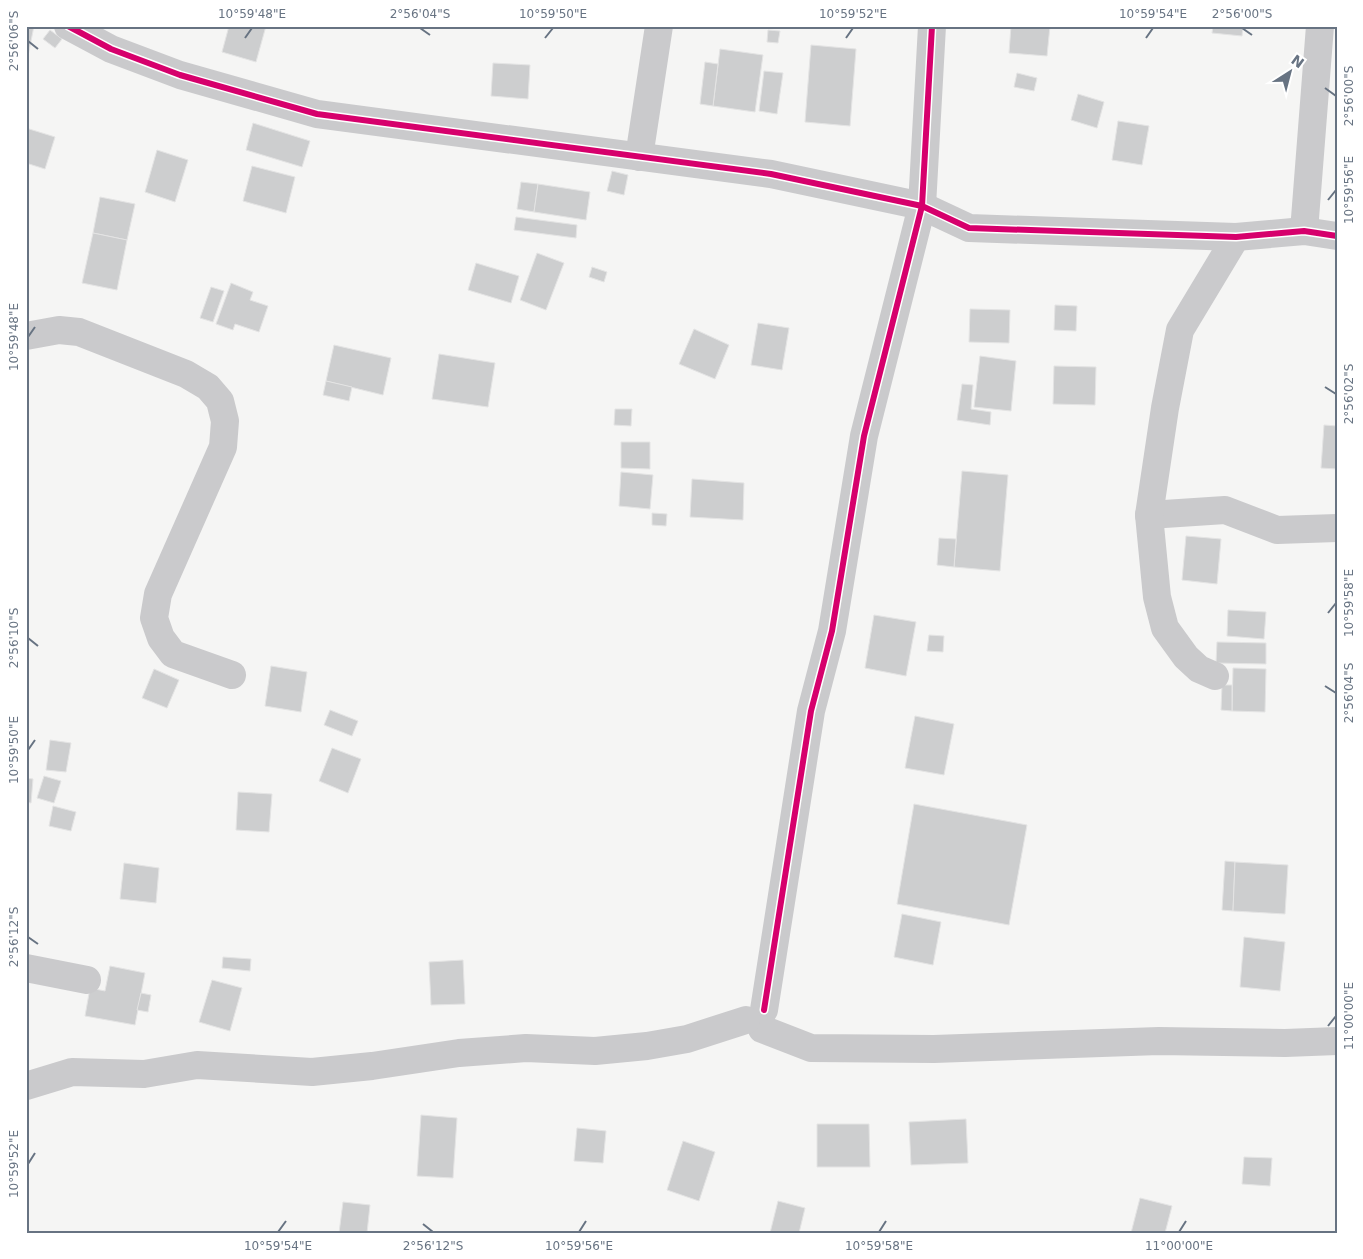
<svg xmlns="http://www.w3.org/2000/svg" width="1363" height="1259" font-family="'DejaVu Sans',sans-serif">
	<rect width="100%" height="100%" fill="#f5f5f4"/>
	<g fill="#cdcecf" stroke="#e4e4e4">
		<polygon points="26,26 34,26 28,56 26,56"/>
		<polygon points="229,26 266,26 256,62 222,52"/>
		<polygon points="1011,26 1050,26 1047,56 1009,53"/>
		<polygon points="1213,26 1243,26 1242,36 1212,33"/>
		<polygon points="50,30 62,39 55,48 43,39"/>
		<polygon points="768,30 780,31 778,43 767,42"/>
		<polygon points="811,45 856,49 850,126 805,122"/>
		<polygon points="720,49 763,55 755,112 713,106"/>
		<polygon points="705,62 718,64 713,106 700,104"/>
		<polygon points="493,63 530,65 528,99 491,96"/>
		<polygon points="764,71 783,73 777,114 759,111"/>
		<polygon points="1017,73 1037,78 1034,91 1014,87"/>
		<polygon points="1078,94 1104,102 1097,128 1071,120"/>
		<polygon points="1118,121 1149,126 1142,165 1112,160"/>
		<polygon points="253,123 310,141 302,167 246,150"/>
		<polygon points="26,128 55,137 45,169 26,163"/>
		<polygon points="157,150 188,160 175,202 145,192"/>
		<polygon points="252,166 295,177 286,213 243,201"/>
		<polygon points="612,171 628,175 624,195 607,191"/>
		<polygon points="521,182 538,184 534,212 517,209"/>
		<polygon points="538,184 590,192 586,220 534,212"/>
		<polygon points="100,197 135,204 127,240 93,233"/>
		<polygon points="516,217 577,225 576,238 514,230"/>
		<polygon points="93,233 127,240 117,290 82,283"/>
		<polygon points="537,253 564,263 546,310 520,300"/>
		<polygon points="476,263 519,276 511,303 468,290"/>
		<polygon points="592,267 607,272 604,282 589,277"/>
		<polygon points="231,283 253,292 250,300 268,306 259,332 235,324 233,330 216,324"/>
		<polygon points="211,287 224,291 213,322 200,318"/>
		<polygon points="1055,305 1077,306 1076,331 1054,330"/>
		<polygon points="970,309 1010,310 1009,343 969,342"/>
		<polygon points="758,323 789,328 782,370 751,365"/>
		<polygon points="694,329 729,345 715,379 679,364"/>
		<polygon points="334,345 391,358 383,395 326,381"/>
		<polygon points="439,354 495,363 488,407 432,399"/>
		<polygon points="980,356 1016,361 1011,411 974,407"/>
		<polygon points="1054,366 1096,367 1095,405 1053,404"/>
		<polygon points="326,381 352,387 349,401 323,395"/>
		<polygon points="962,384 973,385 971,409 991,412 990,425 957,420"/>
		<polygon points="615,409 632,409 631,426 614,425"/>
		<polygon points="1324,425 1337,426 1337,469 1321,468"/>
		<polygon points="621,442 650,442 650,469 621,468"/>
		<polygon points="962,471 1008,475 1000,571 954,567"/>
		<polygon points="621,472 653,475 650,509 619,506"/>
		<polygon points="692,479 744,483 743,520 690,517"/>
		<polygon points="652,513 667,514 666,526 652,525"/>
		<polygon points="1186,536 1221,539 1217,584 1182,580"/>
		<polygon points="939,538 956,539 954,567 937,565"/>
		<polygon points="1228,610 1266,612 1264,639 1227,636"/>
		<polygon points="874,615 916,622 906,676 865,668"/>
		<polygon points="929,635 944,636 943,652 927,651"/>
		<polygon points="1217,642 1266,643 1266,664 1216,663"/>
		<polygon points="271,666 307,672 301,712 265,706"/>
		<polygon points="1233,668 1266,669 1265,712 1232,711"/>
		<polygon points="154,669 179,680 167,708 142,698"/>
		<polygon points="1222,685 1232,685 1232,711 1221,710"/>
		<polygon points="330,710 358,721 352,736 324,725"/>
		<polygon points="915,716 954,724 944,775 905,768"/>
		<polygon points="50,740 71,743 66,772 46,770"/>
		<polygon points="332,748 361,759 348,793 319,781"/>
		<polygon points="44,776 61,781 54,803 37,798"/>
		<polygon points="26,778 33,779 31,803 26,802"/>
		<polygon points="238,792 272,794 269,832 236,830"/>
		<polygon points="914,804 1027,825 1009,925 897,904"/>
		<polygon points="53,806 76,812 71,831 49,826"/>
		<polygon points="1225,861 1235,862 1233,911 1222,910"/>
		<polygon points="1235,862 1288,865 1285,914 1233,911"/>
		<polygon points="124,863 159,868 156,903 120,899"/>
		<polygon points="902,914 941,922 933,965 894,957"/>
		<polygon points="1244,937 1285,942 1280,991 1240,987"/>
		<polygon points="223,957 251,959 250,971 222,968"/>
		<polygon points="463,960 465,1004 431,1005 429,962"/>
		<polygon points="110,966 145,973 135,1025 85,1016 90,988 105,991"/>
		<polygon points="212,980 242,988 230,1031 199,1022"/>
		<polygon points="141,993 151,995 148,1012 137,1010"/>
		<polygon points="421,1115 457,1118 453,1178 417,1176"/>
		<polygon points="966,1119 968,1163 911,1165 909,1122"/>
		<polygon points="817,1124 869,1124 870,1167 817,1167"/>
		<polygon points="577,1128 606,1131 603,1163 574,1161"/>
		<polygon points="683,1141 715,1152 699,1201 667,1190"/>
		<polygon points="1244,1157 1272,1158 1270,1186 1242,1184"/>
		<polygon points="1140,1198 1172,1206 1165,1233 1131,1233"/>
		<polygon points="778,1201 805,1208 799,1233 770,1233"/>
		<polygon points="343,1202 370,1205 367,1233 339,1233"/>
	</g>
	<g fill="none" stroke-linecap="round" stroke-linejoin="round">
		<g stroke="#cacacc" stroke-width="28">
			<polyline points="68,26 111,49 180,75 317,114 771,174 922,206 969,228 1236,237 1304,231 1337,236"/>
			<polyline points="639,157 659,26"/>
			<polyline points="1304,231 1320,26"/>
			<polyline points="26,336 59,330 79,332 186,374 208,387 220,401 225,421 223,447 158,594 154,618 161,638 173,654 232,675"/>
			<polyline points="1149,515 1225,510 1277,530 1337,528"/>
			<polyline points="1215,676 1199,669 1186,657 1165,628 1157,597 1149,515 1165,408 1180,330 1236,237"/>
			<polyline points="26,968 87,980"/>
			<polyline points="764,1010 811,711 832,631 864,436 922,206 932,26"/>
			<polyline points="762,1029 811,1048 934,1049 1159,1041 1285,1043 1337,1041"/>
			<polyline points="26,1086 72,1072 144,1074 197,1065 312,1072 372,1066 459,1053 526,1048 595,1051 647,1046 687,1039 746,1020"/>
		</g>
		<defs>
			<g id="cycleway">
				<polyline points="68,26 111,49 180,75 317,114 771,174 922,206 969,228 1236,237 1304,231 1337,236"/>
				<polyline points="764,1010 811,711 832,631 864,436 922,206 932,26"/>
			</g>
		</defs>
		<use href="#cycleway" stroke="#fff" stroke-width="9"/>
		<use href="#cycleway" stroke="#d6006c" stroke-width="6"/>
	</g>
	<path fill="none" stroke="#677382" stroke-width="2" d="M 420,28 L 430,35M 1242,28 L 1252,35M 245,38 L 252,28M 545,38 L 553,28M 846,38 L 853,28M 1146,38 L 1153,28M 28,41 L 38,49M 1325,88 L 1336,96M 1328,200 L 1336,190M 28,337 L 35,327M 1325,387 L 1336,394M 1328,613 L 1336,603M 28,638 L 38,646M 1325,686 L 1336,693M 28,750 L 35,740M 28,937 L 38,944M 1328,1026 L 1336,1016M 28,1164 L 35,1153M 423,1224 L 433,1232M 278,1232 L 286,1221M 579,1232 L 586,1221M 879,1232 L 886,1221M 1179,1232 L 1186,1221"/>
	<rect width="1363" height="1259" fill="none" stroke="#ffffff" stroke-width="55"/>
	<g transform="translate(1290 72) rotate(36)" stroke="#ffffff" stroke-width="4" paint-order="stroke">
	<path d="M0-4L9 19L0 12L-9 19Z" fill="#677382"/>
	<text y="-8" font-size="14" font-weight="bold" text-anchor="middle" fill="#677382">N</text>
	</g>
	<rect x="28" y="28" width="1308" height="1204" fill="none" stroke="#677382" stroke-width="2"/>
	<g font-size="12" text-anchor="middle" fill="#677382">
		<text x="252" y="18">10°59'48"E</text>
		<text x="420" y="18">2°56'04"S</text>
		<text x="553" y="18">10°59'50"E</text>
		<text x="853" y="18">10°59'52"E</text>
		<text x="1153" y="18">10°59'54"E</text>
		<text x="1242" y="18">2°56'00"S</text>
		<text transform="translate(14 41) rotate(-90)" y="4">2°56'06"S</text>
		<text transform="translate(1349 96) rotate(-90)" y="4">2°56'00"S</text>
		<text transform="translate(1349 190) rotate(-90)" y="4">10°59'56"E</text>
		<text transform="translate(14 337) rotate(-90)" y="4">10°59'48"E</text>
		<text transform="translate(1349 394) rotate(-90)" y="4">2°56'02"S</text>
		<text transform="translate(1349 603) rotate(-90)" y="4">10°59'58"E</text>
		<text transform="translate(14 638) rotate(-90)" y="4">2°56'10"S</text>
		<text transform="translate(1349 693) rotate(-90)" y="4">2°56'04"S</text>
		<text transform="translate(14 750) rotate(-90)" y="4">10°59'50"E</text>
		<text transform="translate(14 937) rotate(-90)" y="4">2°56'12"S</text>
		<text transform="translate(1349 1016) rotate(-90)" y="4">11°00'00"E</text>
		<text transform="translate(14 1164) rotate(-90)" y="4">10°59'52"E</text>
		<text x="278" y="1250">10°59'54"E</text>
		<text x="433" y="1250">2°56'12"S</text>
		<text x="579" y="1250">10°59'56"E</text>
		<text x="879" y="1250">10°59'58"E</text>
		<text x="1179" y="1250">11°00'00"E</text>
	</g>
</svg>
